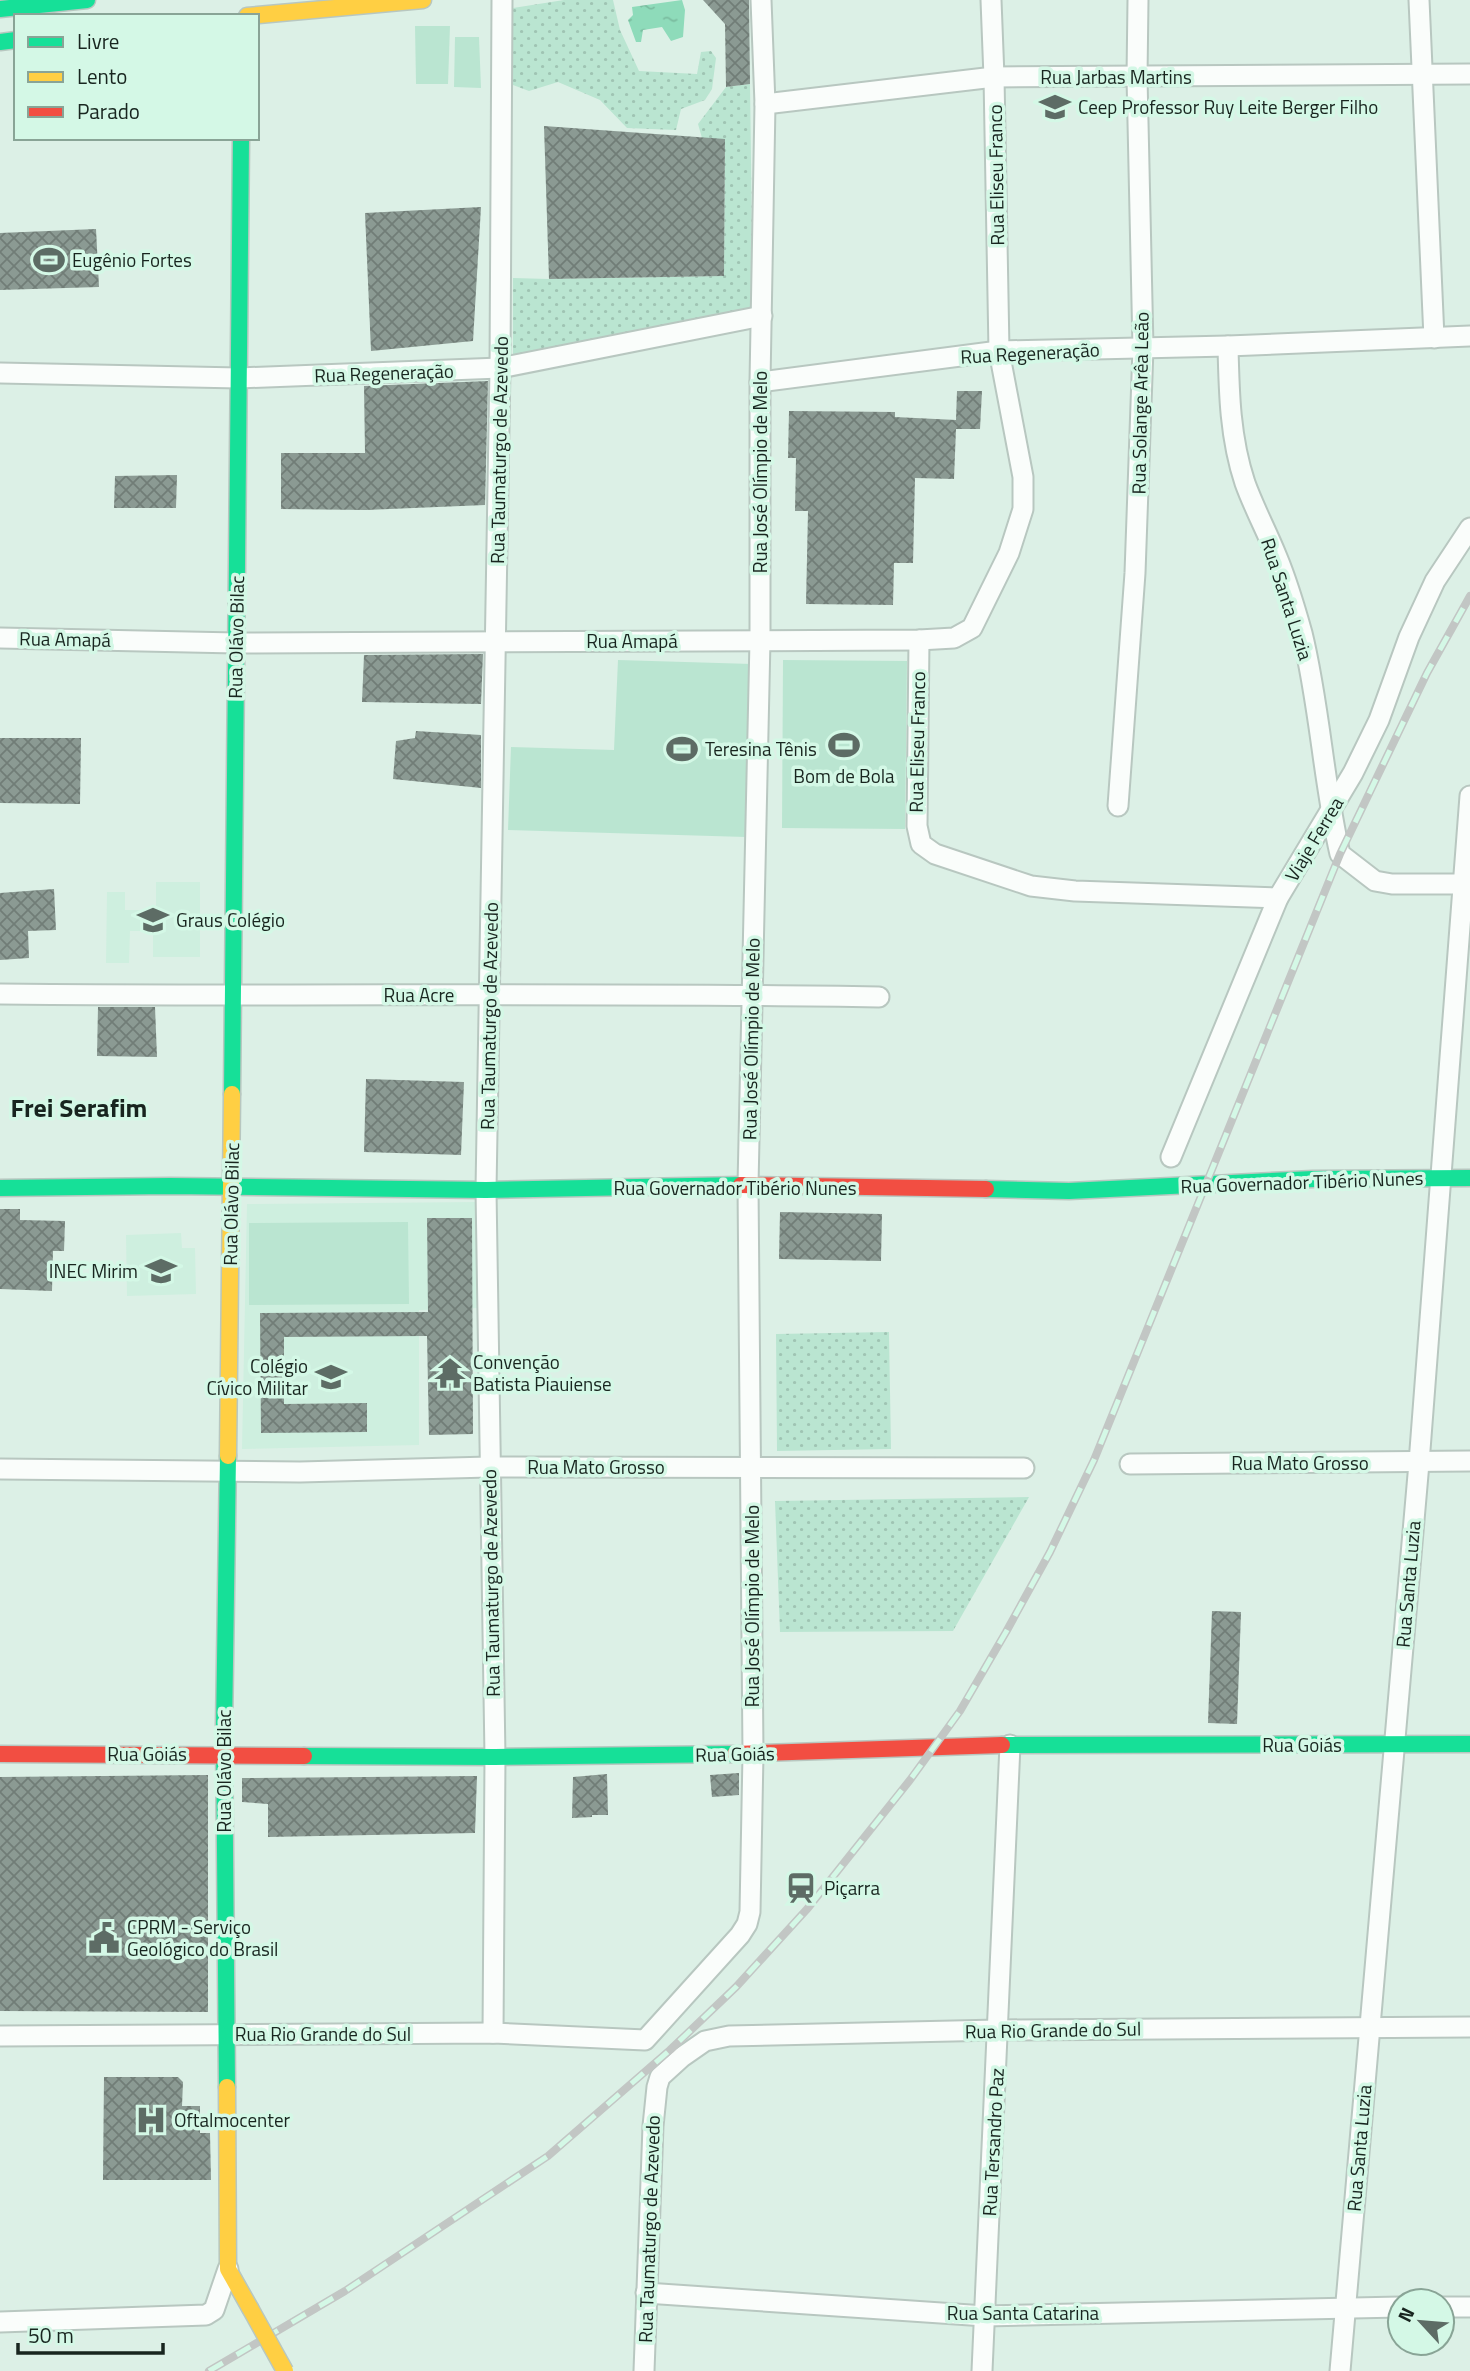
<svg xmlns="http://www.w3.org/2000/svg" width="1470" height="2371" font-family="'Titillium Web',sans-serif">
	<defs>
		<pattern id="green-dots" width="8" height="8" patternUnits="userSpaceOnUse" patternTransform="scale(1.75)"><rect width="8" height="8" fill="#bae5d1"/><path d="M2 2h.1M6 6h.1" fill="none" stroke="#9fc4b3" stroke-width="1.8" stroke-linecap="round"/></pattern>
		<pattern id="water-ripples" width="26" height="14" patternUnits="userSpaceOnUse" patternTransform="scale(1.75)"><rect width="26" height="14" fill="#8edbba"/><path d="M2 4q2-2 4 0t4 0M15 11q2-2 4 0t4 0" fill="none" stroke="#7abc9f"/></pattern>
		<pattern id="building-cross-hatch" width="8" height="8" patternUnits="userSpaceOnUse" patternTransform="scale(1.75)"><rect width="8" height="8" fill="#8b9a93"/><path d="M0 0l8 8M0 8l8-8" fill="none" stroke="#717d77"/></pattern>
	</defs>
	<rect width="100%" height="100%" fill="#dcf0e6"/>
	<g fill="#ceefdf">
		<polygon points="156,882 200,882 200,957 153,957 153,931 130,931 129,963 106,963 107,892 125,892 125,910 156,910"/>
		<polygon points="478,1202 479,1308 419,1310 419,1445 242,1449 247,1204"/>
		<polygon points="181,1233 182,1248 195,1248 196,1294 127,1296 126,1235"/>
	</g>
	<g fill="url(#green-dots)">
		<polygon points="564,0 613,0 620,30 639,71 697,74 701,52 711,51 716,58 712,89 705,100 681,109 676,130 627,128 600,100 558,82 529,91 513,85 513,8"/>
		<polygon points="750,84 753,312 513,359 513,278 549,279 724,276 725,140 702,138 698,124 726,87"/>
		<polygon points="889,1332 891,1449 777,1451 776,1334"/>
		<polygon points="1029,1497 953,1631 780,1632 775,1501"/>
	</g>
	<g fill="#bae5d1">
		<polygon points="415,26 450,26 448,84 416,84"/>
		<polygon points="455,37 479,37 481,88 454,87"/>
		<polygon points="618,660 752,664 746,837 508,830 511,747 614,750"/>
		<polygon points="783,660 907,661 905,829 782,828"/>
		<polygon points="408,1222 409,1304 249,1305 249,1223"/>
	</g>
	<polygon fill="url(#water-ripples)" points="682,0 685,10 683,37 671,41 662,27 643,30 641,42 636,42 628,20 633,15 632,7"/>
	<g fill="url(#building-cross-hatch)">
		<polygon points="703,0 749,0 750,84 726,87 725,24"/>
		<polygon points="544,126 725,139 724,276 549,279"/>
		<polygon points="481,207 473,341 371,351 365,213"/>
		<polygon points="96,229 99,287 0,290 0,233"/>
		<polygon points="488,381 485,505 366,510 281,509 281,453 365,453 364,386"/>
		<polygon points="957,391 982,391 980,429 956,429 954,479 915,478 913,563 894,563 893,605 806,604 808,511 795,511 796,458 788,458 789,411 895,412 895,417 956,420"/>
		<polygon points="177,475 176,508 114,508 115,476"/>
		<polygon points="483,654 481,704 362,702 364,655"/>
		<polygon points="416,731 481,735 481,788 393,779 396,741 415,738"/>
		<polygon points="0,738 81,738 80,804 0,803"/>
		<polygon points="54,889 56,930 28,931 29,958 0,960 0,893"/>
		<polygon points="98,1007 155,1007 157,1057 97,1056"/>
		<polygon points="366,1079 464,1082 461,1155 364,1152"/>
		<polygon points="0,1209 20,1209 20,1220 65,1221 64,1251 53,1251 52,1291 0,1289"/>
		<polygon points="780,1212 882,1214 881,1261 779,1259"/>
		<polygon points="427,1218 472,1218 473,1434 429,1435 427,1336 284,1337 284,1404 367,1403 367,1432 261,1433 260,1313 428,1312"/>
		<polygon points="1212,1611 1241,1612 1237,1724 1208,1723"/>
		<polygon points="739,1773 739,1795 712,1797 710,1775"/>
		<polygon points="607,1774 608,1815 592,1815 592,1817 572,1818 573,1777"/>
		<polygon points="208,1775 208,2012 0,2011 0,1777"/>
		<polygon points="477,1776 475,1833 268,1837 268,1804 242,1802 242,1778"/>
		<polygon points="104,2077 178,2077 183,2082 182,2106 200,2106 200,2133 210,2133 211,2180 103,2180"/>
	</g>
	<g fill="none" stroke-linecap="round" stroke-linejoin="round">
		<defs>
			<g id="street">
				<polyline points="1419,0 1434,338"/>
				<polyline points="765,104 994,77 1470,74"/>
				<path d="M 1228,346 C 1229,393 1230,438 1245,483 C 1254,508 1267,532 1277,557 C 1287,581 1295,608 1302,633 C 1320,706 1323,781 1340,854 L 1375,881 L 1392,884 L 1470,884"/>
				<polyline points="0,373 239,378 500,368 762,316"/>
				<polyline points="760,382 999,351 1228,346 1470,336"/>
				<polyline points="0,638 236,643 919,640 954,638 972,628 1009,553 1023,509 1023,477 999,351 994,77 991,0"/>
				<polyline points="919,640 917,826 921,844 935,854 1031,886 1075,891 1278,898"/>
				<polyline points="1118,806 1135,573 1143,348 1137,77 1138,0"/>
				<path d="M 0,994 C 293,997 586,992 879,997"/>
				<polyline points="1171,1157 1278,898 1353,773 1379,720 1409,637 1435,581 1470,528"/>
				<polyline points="1130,1464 1470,1461"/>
				<polyline points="0,1469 300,1472 489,1467 1024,1468"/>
				<polyline points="493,2033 495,1757 486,1190 500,368 502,0"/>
				<polyline points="0,2036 493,2033 645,2040 740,1935 747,1924 750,1912 753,1754 748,1185 760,640 760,382 765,104 761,0"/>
				<polyline points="646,2293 985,2316 1400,2307"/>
				<polyline points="1442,2307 1470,2307"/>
				<polyline points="0,2322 206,2315 214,2310 228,2269"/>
				<polyline points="644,2371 653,2126 657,2087 660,2077 682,2057 705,2041 729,2036 998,2030 1470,2027"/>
				<polyline points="982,2371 1010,1745"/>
				<polyline points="1340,2371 1419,1463 1470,796"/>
			</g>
			<g id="fast">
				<polyline points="0,9 87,0"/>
				<polyline points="0,42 16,40"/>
				<polyline points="232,1094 241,138"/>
				<polyline points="0,1188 170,1186 486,1190 741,1185"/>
				<polyline points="986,1189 1069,1191 1313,1179 1470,1178"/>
				<polyline points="1002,1745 1470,1744"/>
				<polyline points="304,1756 495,1757 735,1754"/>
				<polyline points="227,2087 224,1730 228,1456"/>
			</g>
			<g id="slow">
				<polyline points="247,16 423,0"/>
				<polyline points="228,1456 232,1094"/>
				<polyline points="227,2087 228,2269 250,2308"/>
			</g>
			<g id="jam">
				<polyline points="741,1185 986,1189"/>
				<polyline points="0,1754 304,1756"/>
				<polyline points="735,1754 1002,1745"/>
			</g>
		</defs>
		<use href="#street" stroke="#b8c7c0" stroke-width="23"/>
		<use href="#fast" stroke="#b8c7c0" stroke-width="19"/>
		<use href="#slow" stroke="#b8c7c0" stroke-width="19"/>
		<use href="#jam" stroke="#b8c7c0" stroke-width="19"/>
		<use href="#street" stroke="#fafdfb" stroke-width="19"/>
		<use href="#fast" stroke="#16e098" stroke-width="16"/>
		<use href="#slow" stroke="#ffcf43" stroke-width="16"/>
		<use href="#jam" stroke="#f24e42" stroke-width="16"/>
		<defs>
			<polyline id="rail" points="209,2371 345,2291 548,2156 670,2050 736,1987 808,1908 910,1780 960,1711 1006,1632 1050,1552 1094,1460 1340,854 1427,673 1470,596"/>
		</defs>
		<use href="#rail" stroke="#c2c6c4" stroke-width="8"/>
		<use href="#rail" stroke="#d4f8e6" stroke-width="5" stroke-dasharray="16" stroke-linecap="butt"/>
		<defs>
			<polyline id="slow-bridge" points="250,2308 285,2371"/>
		</defs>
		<use href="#slow-bridge" stroke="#b8c7c0" stroke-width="19" stroke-linecap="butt"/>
		<use href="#slow-bridge" stroke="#ffcf43" stroke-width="16"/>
	</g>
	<defs>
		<symbol id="school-bare" viewBox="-9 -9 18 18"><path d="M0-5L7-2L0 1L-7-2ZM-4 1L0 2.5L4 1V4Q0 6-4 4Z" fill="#5d6c65" stroke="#d4f8e6" stroke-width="2.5" paint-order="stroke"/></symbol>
		<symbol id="stadium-bare" viewBox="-9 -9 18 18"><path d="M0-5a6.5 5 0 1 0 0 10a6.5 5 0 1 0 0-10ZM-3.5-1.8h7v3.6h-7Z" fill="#5d6c65" stroke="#d4f8e6" stroke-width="2.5" paint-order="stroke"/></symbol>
		<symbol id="temple-bare" viewBox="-9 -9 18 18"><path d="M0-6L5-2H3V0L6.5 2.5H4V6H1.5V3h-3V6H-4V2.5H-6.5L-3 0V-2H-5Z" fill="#5d6c65" stroke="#d4f8e6" stroke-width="2.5" paint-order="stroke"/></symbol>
		<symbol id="station-bare" viewBox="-9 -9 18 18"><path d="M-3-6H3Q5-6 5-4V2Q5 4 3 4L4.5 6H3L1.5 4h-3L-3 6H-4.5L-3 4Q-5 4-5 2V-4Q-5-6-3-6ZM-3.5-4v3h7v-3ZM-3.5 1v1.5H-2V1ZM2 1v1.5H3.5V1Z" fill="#5d6c65" stroke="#d4f8e6" stroke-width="2.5" paint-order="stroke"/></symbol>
		<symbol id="civic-bare" viewBox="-9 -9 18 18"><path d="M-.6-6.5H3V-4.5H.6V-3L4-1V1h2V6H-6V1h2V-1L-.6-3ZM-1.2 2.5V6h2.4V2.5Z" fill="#5d6c65" stroke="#d4f8e6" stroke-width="2.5" paint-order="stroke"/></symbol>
		<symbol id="hospital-bare" viewBox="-9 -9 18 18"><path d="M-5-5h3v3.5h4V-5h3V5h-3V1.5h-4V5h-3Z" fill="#5d6c65" stroke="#d4f8e6" stroke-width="2.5" paint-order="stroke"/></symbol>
	</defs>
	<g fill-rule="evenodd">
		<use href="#school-bare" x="1033" y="85" width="44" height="44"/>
		<use href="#stadium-bare" x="27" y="238" width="44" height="44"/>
		<use href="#stadium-bare" x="822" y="723" width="44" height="44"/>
		<use href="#stadium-bare" x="660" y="727" width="44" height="44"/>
		<use href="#school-bare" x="131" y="898" width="44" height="44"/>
		<use href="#school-bare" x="139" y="1249" width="44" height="44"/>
		<use href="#temple-bare" x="428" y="1351" width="44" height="44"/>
		<use href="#school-bare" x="309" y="1355" width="44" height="44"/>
		<use href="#station-bare" x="779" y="1866" width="44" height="44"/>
		<use href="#civic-bare" x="82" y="1916" width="44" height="44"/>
		<use href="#hospital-bare" x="129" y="2098" width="44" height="44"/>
	</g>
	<g text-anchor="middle" stroke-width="7" stroke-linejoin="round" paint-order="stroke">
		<g font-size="19" fill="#18251f" stroke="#d4f8e6">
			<text x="1116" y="84">Rua Jarbas Martins</text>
			<text transform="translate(996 175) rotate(-91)" y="7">Rua Eliseu Franco</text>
			<text transform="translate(1030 353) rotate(-3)" y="7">Rua Regeneração</text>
			<text transform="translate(384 373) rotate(-2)" y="7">Rua Regeneração</text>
			<text transform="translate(1140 403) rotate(-89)" y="7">Rua Solange Arêa Leão</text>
			<text transform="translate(499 450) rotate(-89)" y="7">Rua Taumaturgo de Azevedo</text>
			<text transform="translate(760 472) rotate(-90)" y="7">Rua José Olímpio de Melo</text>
			<text transform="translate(1287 599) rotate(72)" y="7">Rua Santa Luzia</text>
			<text transform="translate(236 637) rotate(-89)" y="7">Rua Olávo Bilac</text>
			<text transform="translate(65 639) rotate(1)" y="7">Rua Amapá</text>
			<text x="632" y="648">Rua Amapá</text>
			<text transform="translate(917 742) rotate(-89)" y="7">Rua Eliseu Franco</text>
			<text transform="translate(1314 839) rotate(-59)" y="7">Viaje Ferrea</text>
			<text x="419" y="1002">Rua Acre</text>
			<text transform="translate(489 1016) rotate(-89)" y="7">Rua Taumaturgo de Azevedo</text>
			<text transform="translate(751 1039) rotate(-89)" y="7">Rua José Olímpio de Melo</text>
			<text transform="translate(1302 1182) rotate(-2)" y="7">Rua Governador Tibério Nunes</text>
			<text x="735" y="1195">Rua Governador Tibério Nunes</text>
			<text transform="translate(231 1204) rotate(-89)" y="7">Rua Olávo Bilac</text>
			<text x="1300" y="1470">Rua Mato Grosso</text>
			<text x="596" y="1474">Rua Mato Grosso</text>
			<text transform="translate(491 1583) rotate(-91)" y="7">Rua Taumaturgo de Azevedo</text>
			<text transform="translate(1408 1584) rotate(-85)" y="7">Rua Santa Luzia</text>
			<text transform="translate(752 1606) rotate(-90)" y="7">Rua José Olímpio de Melo</text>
			<text x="1302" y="1752">Rua Goiás</text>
			<text x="147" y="1761">Rua Goiás</text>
			<text transform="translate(735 1754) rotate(-1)" y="7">Rua Goiás</text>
			<text transform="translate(224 1771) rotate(-90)" y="7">Rua Olávo Bilac</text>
			<text transform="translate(1053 2030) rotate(-1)" y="7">Rua Rio Grande do Sul</text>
			<text x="323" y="2041">Rua Rio Grande do Sul</text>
			<text transform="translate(993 2142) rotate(-87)" y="7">Rua Tersandro Paz</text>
			<text transform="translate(1359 2148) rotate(-85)" y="7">Rua Santa Luzia</text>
			<text transform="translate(649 2229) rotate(-88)" y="7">Rua Taumaturgo de Azevedo</text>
			<text x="1023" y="2320">Rua Santa Catarina</text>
		</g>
		<g font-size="19" fill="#18251f" stroke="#d4f8e6" text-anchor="start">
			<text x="1078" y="114">Ceep Professor Ruy Leite Berger Filho</text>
			<text x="72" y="267">Eugênio Fortes</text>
			<text x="705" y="756">Teresina Tênis</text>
			<text x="844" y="783" text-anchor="middle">Bom de Bola</text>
			<text x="176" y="927">Graus Colégio</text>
			<text x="138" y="1278" text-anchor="end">INEC Mirim</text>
			<text x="473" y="1369">Convenção<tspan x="473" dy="22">Batista Piauiense</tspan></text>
			<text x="308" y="1373" text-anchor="end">Colégio<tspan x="308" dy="22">Cívico Militar</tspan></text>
			<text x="824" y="1895">Piçarra</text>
			<text x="127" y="1934">CPRM - Serviço<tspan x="127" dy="22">Geológico do Brasil</tspan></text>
			<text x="174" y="2127">Oftalmocenter</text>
		</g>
		<g font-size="26" font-weight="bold" fill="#18251f" stroke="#d4f8e6">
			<text x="79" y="1117">Frei Serafim</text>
		</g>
	</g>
	<rect x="14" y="14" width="245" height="126" fill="#d4f8e6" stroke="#89a496" stroke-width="2"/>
	<rect x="28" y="37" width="35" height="10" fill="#16e098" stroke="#89a496" stroke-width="2"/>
	<text x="77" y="49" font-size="21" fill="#18251f">Livre</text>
	<rect x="28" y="72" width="35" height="10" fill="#ffcf43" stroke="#89a496" stroke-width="2"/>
	<text x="77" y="84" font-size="21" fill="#18251f">Lento</text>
	<rect x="28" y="107" width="35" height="10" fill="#f24e42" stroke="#89a496" stroke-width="2"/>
	<text x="77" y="119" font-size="21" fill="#18251f">Parado</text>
	<g transform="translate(1421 2322) rotate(296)"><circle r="33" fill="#d4f8e6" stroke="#89a496" stroke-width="2"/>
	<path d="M0-5L12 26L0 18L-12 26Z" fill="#5d6c65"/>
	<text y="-10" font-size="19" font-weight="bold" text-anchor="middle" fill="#18251f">N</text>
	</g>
	<path d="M18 2343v10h145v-10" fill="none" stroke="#18251f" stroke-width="3.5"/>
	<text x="28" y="2343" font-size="21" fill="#18251f" stroke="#d4f8e6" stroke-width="5" paint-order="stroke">50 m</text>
</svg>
